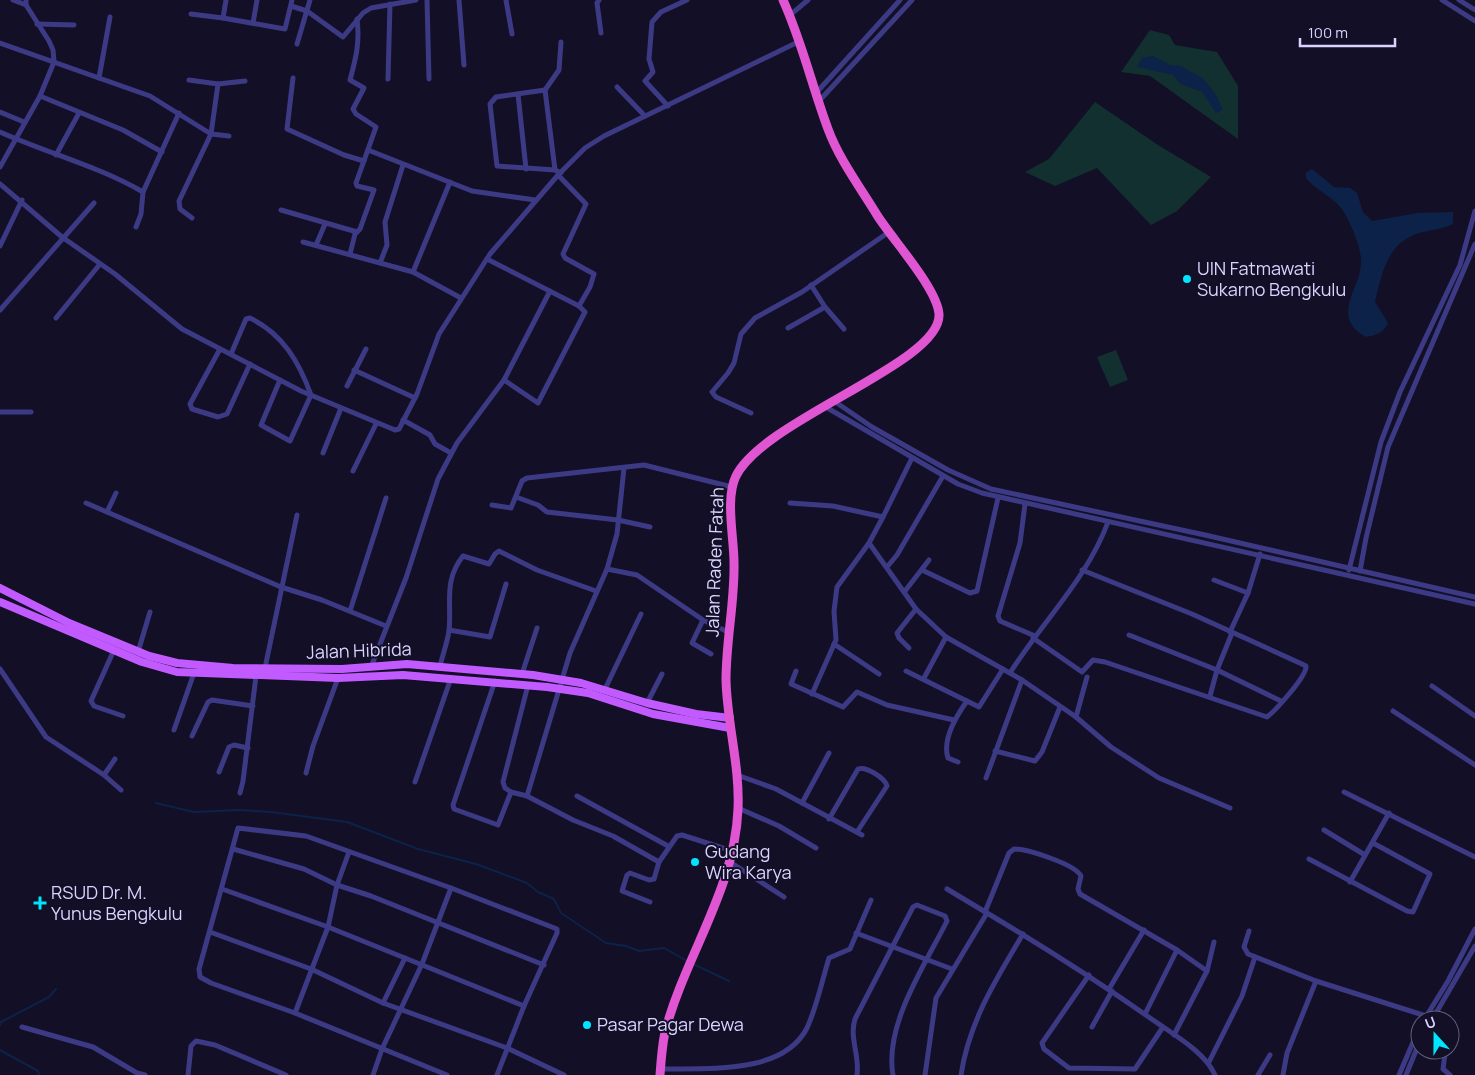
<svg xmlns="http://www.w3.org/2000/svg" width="1475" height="1075" font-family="Manrope,sans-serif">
	<rect width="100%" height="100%" fill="#130f26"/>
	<g fill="#12302f">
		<polygon points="1150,30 1169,35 1175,45 1217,52 1238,86 1238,139 1150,76 1121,72"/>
		<polygon points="1095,102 1158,145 1211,177 1177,211 1151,225 1097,168 1055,186 1025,172 1049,159"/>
		<polygon points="1116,350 1128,380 1110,387 1097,357"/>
	</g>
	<g fill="#0c2248">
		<polygon points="1153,56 1170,65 1181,66 1204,79 1216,95 1223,110 1216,113 1202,92 1179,83 1173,75 1137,67 1142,58"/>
		<path d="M 1312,169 L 1334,187 L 1350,188 L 1357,193 L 1363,212 L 1372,221 L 1418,213 L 1453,212 L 1453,224 C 1443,229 1431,230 1419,233 C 1387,243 1382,273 1375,302 L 1388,323 C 1383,333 1377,335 1366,337 C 1327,315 1364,287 1361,258 C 1359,243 1350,220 1341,208 C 1332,196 1315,190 1306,178 L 1306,172 Z"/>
	</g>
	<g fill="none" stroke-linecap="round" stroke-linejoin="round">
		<g stroke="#0c2248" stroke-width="2">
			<polyline points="156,803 194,812 239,810 271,812 347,822 418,849 476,864 527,883 538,892 554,899 561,913 606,943 626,946 639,951 664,948 687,961"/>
			<polyline points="693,964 729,981"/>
			<polyline points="0,1025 1,1022 49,997 56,989"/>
			<polyline points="0,1050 38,1071 39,1075"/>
		</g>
		<g stroke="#3d3a85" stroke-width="5">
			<polyline points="13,0 26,5"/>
			<polyline points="427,0 429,79"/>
			<polyline points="459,0 464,65"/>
			<polyline points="506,0 512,34"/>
			<polyline points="599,0 597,3 601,33"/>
			<polyline points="1442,0 1475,21"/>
			<polyline points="1459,0 1475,10"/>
			<polyline points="291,6 307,11 343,37 363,13 371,8 416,0"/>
			<polyline points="191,14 223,18 226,0"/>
			<polyline points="790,15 808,0"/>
			<polyline points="223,18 285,29 292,0"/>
			<polyline points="253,23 257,0"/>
			<polyline points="37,24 74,25"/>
			<polyline points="0,43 150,96 211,134 229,136"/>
			<polyline points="297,44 310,0"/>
			<polyline points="99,78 110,17"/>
			<polyline points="293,78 287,129 344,155 364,161"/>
			<polyline points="388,79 390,4"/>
			<polyline points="189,80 218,84 245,81"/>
			<polyline points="617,87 645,116"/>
			<polyline points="545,90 555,170"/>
			<polyline points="817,92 900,0"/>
			<polyline points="518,94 526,169"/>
			<polyline points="40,96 123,130 162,152"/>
			<polyline points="820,100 912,0"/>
			<polyline points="668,106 645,81 653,72 649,59 652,22 661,12 687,0"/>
			<polyline points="0,112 24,122"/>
			<path d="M 0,132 C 47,153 98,166 143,192"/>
			<polyline points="368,150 472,191 535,200"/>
			<polyline points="56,155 79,113"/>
			<polyline points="0,167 40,96 54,62 53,50 49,41 26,5 26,0"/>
			<polyline points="561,173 555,170 497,166 490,104 496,97 545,90 559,70 561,42"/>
			<polyline points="558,175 586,204 563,254 565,258 594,274 590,287 579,306"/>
			<polyline points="0,184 62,237 115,274 182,329 301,391 395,430 399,429 417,394 439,334 490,254 558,175 585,148 604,136 800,41"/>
			<polyline points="281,210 357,232"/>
			<polyline points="192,218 180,209 179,201 211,134 218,84"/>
			<polyline points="136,227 141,214 143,192 179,113"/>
			<polyline points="303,242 413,272 461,298"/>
			<polyline points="316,245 325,224"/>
			<polyline points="0,246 22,200"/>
			<path d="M 350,254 L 355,234 L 360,229 L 374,190 L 357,186 L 356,183 L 376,127 L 356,114 L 353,109 L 364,88 L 350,80 C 356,58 360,42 357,19"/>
			<polyline points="487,259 579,306 585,312 538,403 504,380"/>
			<polyline points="380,263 387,245 385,222 403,165"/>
			<polyline points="413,272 450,182"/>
			<polyline points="825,307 844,329"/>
			<polyline points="0,310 94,203"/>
			<polyline points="56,318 100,264"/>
			<polyline points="788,328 825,307 811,285"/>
			<polyline points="220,349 190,404 192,409 218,417 227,414 250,364"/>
			<path d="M 231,354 L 246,319 L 250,318 C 283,334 299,362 311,395 L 290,441 L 261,425 L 280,380"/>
			<polyline points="354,370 415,398"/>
			<polyline points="347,386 366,349"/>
			<polyline points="834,401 872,427 948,470 991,489 1205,535 1475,597"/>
			<polyline points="824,406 958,484 982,493 1475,604"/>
			<polyline points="0,412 31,412"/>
			<polyline points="751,413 716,397 712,392 728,373 734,363 741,334 755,318 802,292 889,232"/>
			<polyline points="403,420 430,435 435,444 451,453"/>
			<polyline points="323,453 341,408"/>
			<polyline points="353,471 376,424"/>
			<polyline points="116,493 107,512 281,587 322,600 386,626"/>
			<polyline points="516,497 538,505 547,512 618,520 650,527"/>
			<polyline points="86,503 107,512"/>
			<polyline points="790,503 833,506 883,517 912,458"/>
			<polyline points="1025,504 1020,543 998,616 1000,621 1035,636"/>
			<polyline points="492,505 511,508 522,481 527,478 644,465 732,487"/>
			<polyline points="883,517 869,543 916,609 946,637 1022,680 1076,717 1111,747 1159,778 1230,808"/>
			<polyline points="887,567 897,555 943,476"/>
			<polyline points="607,569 637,575 703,620 728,632"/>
			<polyline points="922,570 970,593 977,591 998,498"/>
			<polyline points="1349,570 1381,442 1400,392 1460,265 1475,211"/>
			<polyline points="1360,571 1366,538 1388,447 1475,244"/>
			<polyline points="1214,580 1248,593"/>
			<polyline points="905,591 929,560"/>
			<polyline points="350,611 386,498"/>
			<polyline points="703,620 692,643 711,654"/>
			<polyline points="449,630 490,637 506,584"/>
			<polyline points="1230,632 1248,593 1260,554"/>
			<polyline points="1129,635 1217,670 1281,701"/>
			<path d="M 1033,638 L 1082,672 L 1093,660 L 1105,662 L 1267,717 C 1275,711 1307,676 1306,666 L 1302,664 L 1192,614 L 1082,570"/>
			<polyline points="834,644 879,674"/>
			<polyline points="909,648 899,638 897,633 916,609"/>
			<polyline points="114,650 91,701 94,706 123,716"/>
			<polyline points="138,652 150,612"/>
			<path d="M 440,666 C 443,654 447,643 449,631 C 452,604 443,581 463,556 L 489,564 L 495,554 L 499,551 L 537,570 L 596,591"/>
			<polyline points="371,667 406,578 438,479 457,443 504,380 550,291"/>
			<polyline points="265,668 297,515"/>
			<polyline points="0,669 46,737 104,775 121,790"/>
			<polyline points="796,671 791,684 843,707 857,692 887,705 954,720"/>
			<polyline points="906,671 979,707 1003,669"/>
			<path d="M 1010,673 C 1042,622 1087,579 1108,522"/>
			<polyline points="522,674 537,628"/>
			<polyline points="924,678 946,637"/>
			<polyline points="495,681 453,805 454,809 498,825 511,792 527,796 573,820 613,836 659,862"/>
			<polyline points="1432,686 1475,716"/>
			<polyline points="605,689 641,614"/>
			<polyline points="812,694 836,640 834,611 837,587 869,543"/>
			<polyline points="1210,696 1217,670 1232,633"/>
			<polyline points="647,703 662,674"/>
			<polyline points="1393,711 1475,765"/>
			<polyline points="1076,717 1087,677"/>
			<polyline points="174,730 194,673"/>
			<polyline points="192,736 208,702 212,700 253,706"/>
			<polyline points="995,751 1035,761 1042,752 1060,707"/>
			<path d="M 958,762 L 948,758 C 942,740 957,715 967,701"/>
			<polyline points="219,772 229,747 234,745 248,748"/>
			<polyline points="306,773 313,746 338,678"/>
			<polyline points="104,775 115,759"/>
			<polyline points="737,775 776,789 862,835"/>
			<polyline points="986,778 1022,680"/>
			<polyline points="415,782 451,678"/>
			<polyline points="511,792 505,788 503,782 528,685"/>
			<polyline points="1344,792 1475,857"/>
			<polyline points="240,793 243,781 256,676"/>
			<polyline points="527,796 570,653 607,569 617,534 624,468"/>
			<polyline points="577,796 668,846"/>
			<polyline points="802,803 829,753"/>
			<polyline points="738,808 779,826 816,848"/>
			<path d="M 829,819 L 858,769 C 866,766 885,778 887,786 L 857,832"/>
			<polyline points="1324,830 1365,855"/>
			<polyline points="233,849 304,869 337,885 371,896 544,965"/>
			<polyline points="1309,859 1407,911 1413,912 1430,874 1373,843"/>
			<polyline points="730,862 784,897"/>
			<polyline points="1350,882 1389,813"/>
			<polyline points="222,889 328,927 524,1006"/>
			<polyline points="947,889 987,913"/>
			<polyline points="650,902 622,891 627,875 630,873 649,880 654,879 659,862 677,836 682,835 732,851"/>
			<path d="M 985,912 L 1009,853 L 1014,849 C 1027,849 1075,864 1081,876 L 1078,889 L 1080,894 L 1177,950 L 1145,1014"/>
			<polyline points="1249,931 1244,947 1248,954 1316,981 1426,1016"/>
			<polyline points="210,932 311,969 383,1003 507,1048 564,1075"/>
			<polyline points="856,933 952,969"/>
			<polyline points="1177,950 1207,971"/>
			<polyline points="1089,975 1042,1043 1044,1049 1069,1068 1135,1069 1163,1027"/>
			<polyline points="1109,989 1144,930"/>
			<polyline points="383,1003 405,958"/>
			<polyline points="295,1013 328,927 337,885 349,852"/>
			<polyline points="1424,1020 1448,981 1475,929"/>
			<polyline points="1432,1020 1475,946"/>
			<polyline points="22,1027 93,1047 137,1073 145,1075"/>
			<polyline points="1092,1027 1112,991"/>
			<polyline points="1174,1035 1207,971 1214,942"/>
			<polyline points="1433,1050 1445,1054 1443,1069 1450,1075"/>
			<polyline points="1209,1062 1242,996 1255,957"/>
			<path d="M 660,1069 C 707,1068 783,1075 807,1028 C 817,1006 822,981 829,958 L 850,949 L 871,900"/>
			<polyline points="188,1075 191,1046 196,1041 215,1045 286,1075"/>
			<polyline points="373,1075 382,1049 422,964 451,888"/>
			<polyline points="447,1075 295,1013 211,983 200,977 199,969 204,951 238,828 306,836 451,888 557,929 557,933 524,1006 497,1075"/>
			<path d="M 857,1075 C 860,1056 849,1038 855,1019 L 913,907 L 917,905 L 945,916 L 947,921 C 925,965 884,1025 893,1075"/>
			<path d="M 925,1075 L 936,998 L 987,913 C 1044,947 1099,982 1153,1020 C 1174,1035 1205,1052 1215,1075"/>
			<path d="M 961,1075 C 969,1022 996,979 1023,934"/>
			<polyline points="1258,1075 1270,1055"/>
			<polyline points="1283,1075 1287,1053 1316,981"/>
			<polyline points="1399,1075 1420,1026"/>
			<polyline points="1406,1075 1420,1041"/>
		</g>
		<g stroke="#c25bff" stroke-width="8">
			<polyline points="0,588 69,623 149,656 177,663 233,668 342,669 407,664 533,675 581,683 647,703 696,714 730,718"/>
			<polyline points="0,602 142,662 177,672 338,678 403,675 547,687 588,693 653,714 730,728"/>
		</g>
		<path stroke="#e055d1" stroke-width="9" d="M 660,1075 C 661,1061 662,1046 665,1032 C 685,956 735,889 738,809 C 740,766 727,723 726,680 C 726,640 735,601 734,562 C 734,538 725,498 736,476 C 764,419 942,363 939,314 C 937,288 892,239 877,215 C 860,187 839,159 828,129 C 812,86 802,42 783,0"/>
	</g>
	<g fill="#00e5ff" stroke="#130f26" stroke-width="2">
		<circle cx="1187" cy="279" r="5"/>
		<circle cx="695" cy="862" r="5"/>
		<path d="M37.5 895.5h5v5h5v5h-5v5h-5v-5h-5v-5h5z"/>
		<circle cx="587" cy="1025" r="5"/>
	</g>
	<g text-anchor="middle" stroke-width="4" stroke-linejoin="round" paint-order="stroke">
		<g font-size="18" fill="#d9d4ff" stroke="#130f26" text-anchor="start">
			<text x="1197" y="275">UIN Fatmawati<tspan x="1197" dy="21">Sukarno Bengkulu</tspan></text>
			<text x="705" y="858">Gudang<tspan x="705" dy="21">Wira Karya</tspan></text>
			<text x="51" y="899">RSUD Dr. M.<tspan x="51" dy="21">Yunus Bengkulu</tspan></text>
			<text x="597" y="1031">Pasar Pagar Dewa</text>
		</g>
		<g font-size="18" fill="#d9d4ff" stroke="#130f26">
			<text transform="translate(715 562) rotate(-88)" y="6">Jalan Raden Fatah</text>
			<text transform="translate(359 651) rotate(-2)" y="6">Jalan Hibrida</text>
		</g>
	</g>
	<g transform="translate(1435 1035) rotate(339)"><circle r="24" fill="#130f26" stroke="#625e7d"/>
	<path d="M0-4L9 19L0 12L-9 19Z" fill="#00e5ff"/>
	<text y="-8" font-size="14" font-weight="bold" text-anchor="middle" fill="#d9d4ff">U</text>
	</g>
	<path d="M1300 38v8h95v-8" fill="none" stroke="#d9d4ff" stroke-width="2.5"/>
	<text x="1308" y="38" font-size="15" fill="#d9d4ff" stroke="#130f26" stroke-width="4" paint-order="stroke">100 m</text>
</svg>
